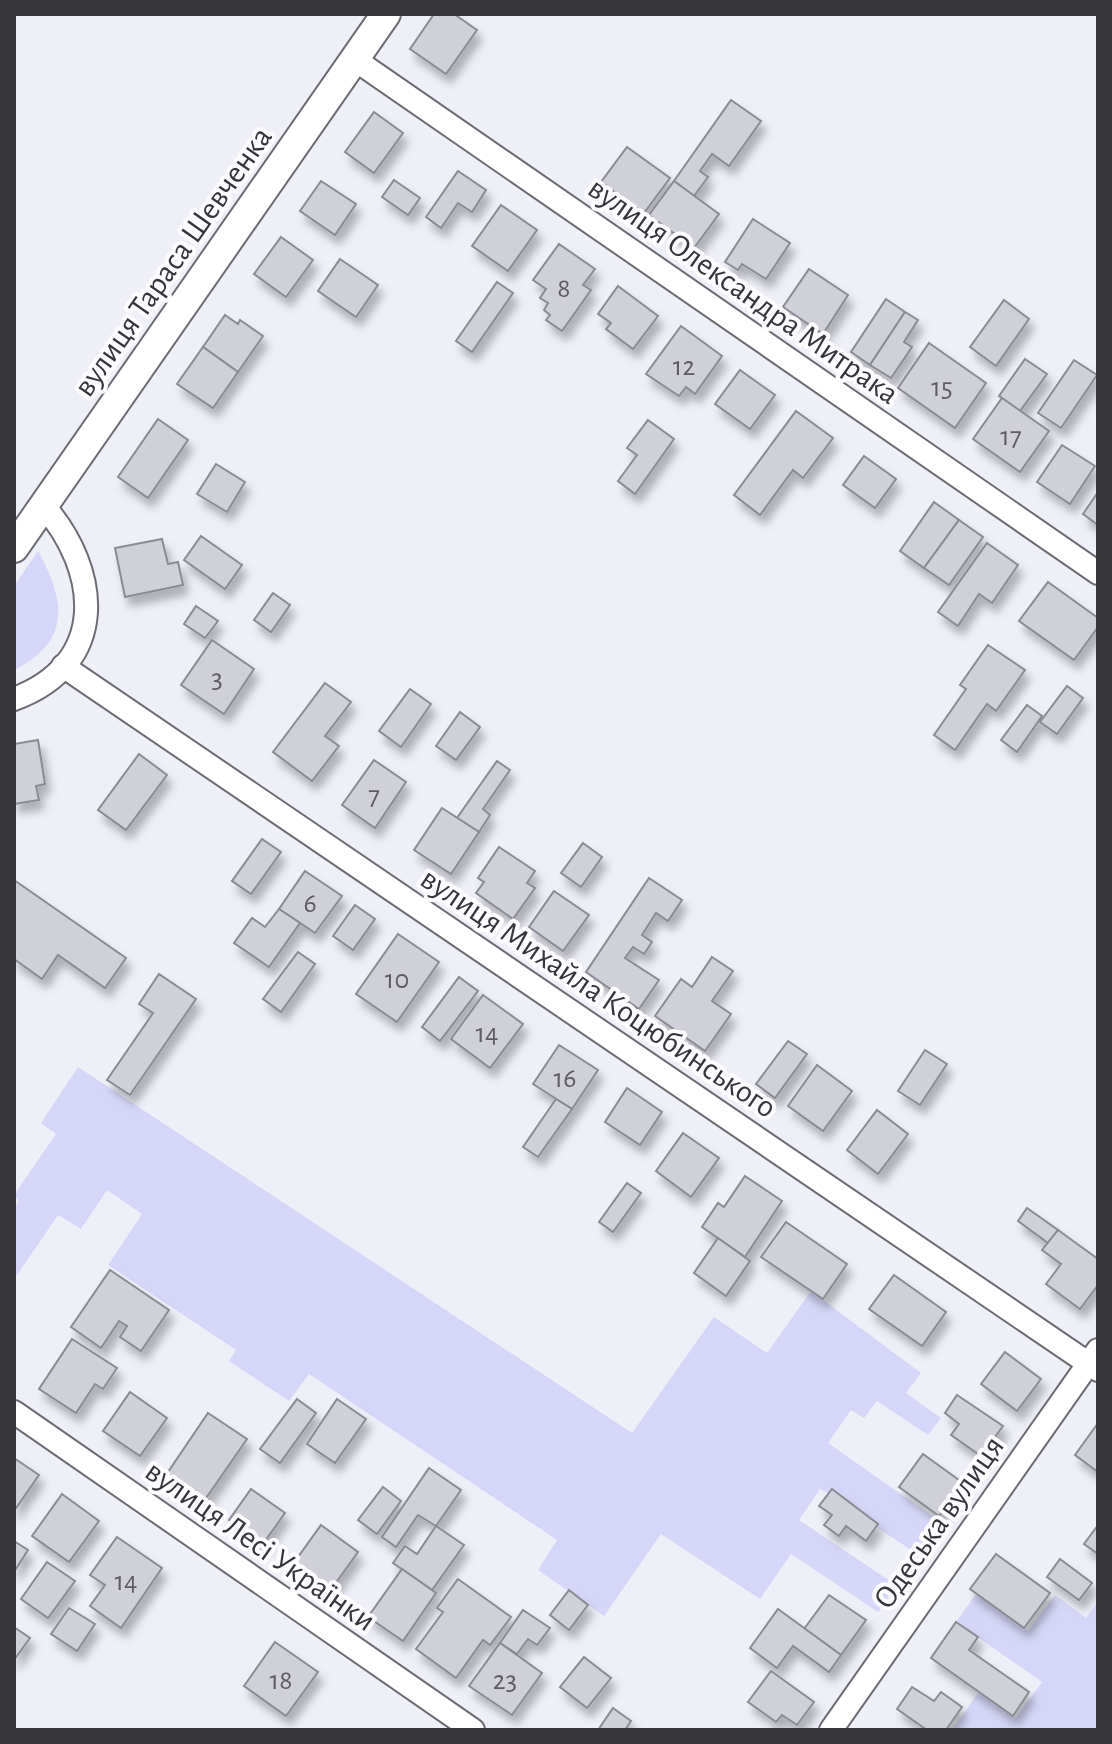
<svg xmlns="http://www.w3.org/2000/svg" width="1112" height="1744" font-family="'Alegreya Sans',sans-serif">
	<defs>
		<filter id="shadow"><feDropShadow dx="5" dy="9" stdDeviation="4" flood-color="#0004"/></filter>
	</defs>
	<rect width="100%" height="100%" fill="#efeff8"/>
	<g fill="#d6d7f8">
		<path d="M 38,551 C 65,600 72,641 14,670 L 14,586 Z"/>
		<polygon points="78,1067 632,1433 714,1317 767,1353 811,1291 921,1373 906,1393 941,1418 928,1435 877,1401 864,1418 851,1410 828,1443 942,1523 919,1555 876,1527 878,1524 832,1489 828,1493 820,1489 799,1520 896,1585 878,1612 791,1554 760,1599 661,1534 604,1616 538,1570 557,1540 309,1374 289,1401 229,1361 236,1350 108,1265 142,1214 107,1190 81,1229 58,1215 17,1275 14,1273 14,1209 19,1201 14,1195 56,1134 41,1123"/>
		<polygon points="976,1594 1028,1631 1055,1595 1086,1618 1098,1602 1098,1730 952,1730 978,1693 1016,1718 1042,1682 956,1622"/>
	</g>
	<g fill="#d0d0d8" stroke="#8b8b93" stroke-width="2" filter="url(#shadow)">
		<polygon points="434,14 454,14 477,30 446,74 410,49"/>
		<polygon points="731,100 761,121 729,166 712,154 700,171 708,177 694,196 674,181"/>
		<polygon points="374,112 403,133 374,173 345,152"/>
		<polygon points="627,147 670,178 644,213 601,182"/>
		<polygon points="458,171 486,190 472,212 458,203 441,228 426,217"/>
		<polygon points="394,180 420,198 408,215 382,197"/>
		<polygon points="321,181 356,204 335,235 300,211"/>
		<polygon points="674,181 719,214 694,248 649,215"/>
		<polygon points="501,205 537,230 508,271 472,246"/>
		<polygon points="753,219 790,243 766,279 742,264 738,270 725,262"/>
		<polygon points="281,237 313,260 286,297 254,274"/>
		<polygon points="559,244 595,269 583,285 591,290 562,331 546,320 550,315 544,310 548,303 540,298 546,289 533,280"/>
		<polygon points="340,259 378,285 356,317 318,291"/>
		<polygon points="809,269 848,295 823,334 783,307"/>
		<polygon points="497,282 513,293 472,352 456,341"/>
		<polygon points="618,286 658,316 633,349 606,329 611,323 598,314"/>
		<polygon points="886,299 905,312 870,365 851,352"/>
		<polygon points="1004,300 1029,319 996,366 970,347"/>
		<polygon points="905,312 918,320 904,342 912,347 891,378 870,365"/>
		<polygon points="225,315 238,324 240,320 263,336 238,372 203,347"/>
		<polygon points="681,326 722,356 695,394 686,387 679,396 646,374"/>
		<polygon points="929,343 986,383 955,428 898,388"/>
		<polygon points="203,347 238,372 213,408 177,384"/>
		<polygon points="1025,359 1047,374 1020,411 999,396"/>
		<polygon points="1074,360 1097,375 1061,428 1038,413"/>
		<polygon points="740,370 775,395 750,429 715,404"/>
		<polygon points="1002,398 1049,431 1020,472 973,439"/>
		<polygon points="796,411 833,438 803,478 793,470 760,515 734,495"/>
		<polygon points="158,419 188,440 148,498 118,477"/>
		<polygon points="648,420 674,439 635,494 618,481 637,455 627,448"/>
		<polygon points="1062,445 1095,466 1070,504 1037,482"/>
		<polygon points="864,456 896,479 875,508 843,485"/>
		<polygon points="216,464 245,482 227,512 197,494"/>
		<polygon points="1098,492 1098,525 1083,514"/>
		<polygon points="934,502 959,520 924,568 900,551"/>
		<polygon points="959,520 983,537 949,585 924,568"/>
		<polygon points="201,536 242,565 225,589 184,560"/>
		<polygon points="162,539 168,564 178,562 183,585 125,597 115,548"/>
		<polygon points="987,543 1018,565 992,603 979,594 958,626 938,612"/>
		<polygon points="1048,582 1098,618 1098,627 1074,660 1019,621"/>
		<polygon points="273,593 290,605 271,632 254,620"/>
		<polygon points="196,606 218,621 205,638 184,624"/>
		<polygon points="212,640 254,669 224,714 181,685"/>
		<polygon points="988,645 1025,670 996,711 987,704 955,750 934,735 966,689 960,685"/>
		<polygon points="325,683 351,702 325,736 339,746 312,781 273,752"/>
		<polygon points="1067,686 1083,698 1057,734 1040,722"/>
		<polygon points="410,689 431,704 401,747 379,731"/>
		<polygon points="1027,705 1042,716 1017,752 1001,740"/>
		<polygon points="460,712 480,727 456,760 436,746"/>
		<polygon points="38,740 45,784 36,786 39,800 14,804 14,744"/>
		<polygon points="139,754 167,775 126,830 98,810"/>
		<polygon points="374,760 406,782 375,828 342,805"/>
		<polygon points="497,761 510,770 483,809 490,815 479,832 457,818"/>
		<polygon points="442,808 479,832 451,874 414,850"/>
		<polygon points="262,839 281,852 251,894 232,881"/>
		<polygon points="583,843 602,857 581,887 561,873"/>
		<polygon points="499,847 535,871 527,883 535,888 513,919 476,893 484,882 478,878"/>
		<polygon points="305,871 342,896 315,933 279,909"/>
		<polygon points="649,878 682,900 668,921 656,913 642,935 652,942 644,954 633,947 625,958 659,980 639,1009 586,972"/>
		<polygon points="14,880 126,958 105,988 58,955 42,979 14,959"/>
		<polygon points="554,891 589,915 563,951 529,927"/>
		<polygon points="355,905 375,919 353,950 333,936"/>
		<polygon points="279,909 300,923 269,967 234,943 252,918 265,927"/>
		<polygon points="398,934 439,962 397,1022 356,994"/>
		<polygon points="298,952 315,964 281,1012 263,999"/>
		<polygon points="712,957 733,971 712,1001 731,1014 705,1051 655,1016 681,979 692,987"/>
		<polygon points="159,974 196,999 130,1095 107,1080 153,1013 139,1004"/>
		<polygon points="459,977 478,991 440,1041 422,1027"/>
		<polygon points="483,995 523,1024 490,1068 451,1039"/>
		<polygon points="788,1041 807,1054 775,1098 756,1084"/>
		<polygon points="559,1045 598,1070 572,1109 533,1084"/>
		<polygon points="925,1050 947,1064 920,1105 898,1091"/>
		<polygon points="817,1065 852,1091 823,1131 788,1106"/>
		<polygon points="627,1088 662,1112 640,1145 605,1122"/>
		<polygon points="556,1099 572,1109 538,1157 523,1147"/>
		<polygon points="877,1110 908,1134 878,1174 847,1150"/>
		<polygon points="683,1133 719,1158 691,1197 656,1171"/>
		<polygon points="745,1176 782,1201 745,1257 702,1227 718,1203 724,1207"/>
		<polygon points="627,1183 641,1193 613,1232 599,1222"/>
		<polygon points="1027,1208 1058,1230 1048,1243 1018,1221"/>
		<polygon points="786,1222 847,1264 823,1299 761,1257"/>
		<polygon points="1058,1230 1098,1259 1098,1285 1080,1309 1046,1284 1061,1264 1042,1250"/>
		<polygon points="718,1238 750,1261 726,1296 694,1273"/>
		<polygon points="110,1270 169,1310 141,1351 120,1337 127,1326 119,1321 101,1348 71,1327"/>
		<polygon points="894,1275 946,1312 922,1346 869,1309"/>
		<polygon points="72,1339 117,1368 103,1389 95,1384 76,1413 39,1389"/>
		<polygon points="1005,1352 1041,1379 1017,1411 981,1384"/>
		<polygon points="130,1392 167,1418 140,1456 103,1431"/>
		<polygon points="957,1395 1003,1426 981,1456 951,1435 959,1424 945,1413"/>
		<polygon points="297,1399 316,1413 280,1463 260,1449"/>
		<polygon points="337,1399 366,1419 335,1463 307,1444"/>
		<polygon points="208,1413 247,1439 204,1501 166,1475"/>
		<polygon points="1098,1423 1098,1472 1075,1455"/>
		<polygon points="923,1454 963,1483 939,1516 899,1487"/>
		<polygon points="14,1458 39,1475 14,1511"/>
		<polygon points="429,1468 461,1490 436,1526 418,1515 396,1547 382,1537"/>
		<polygon points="383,1487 401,1501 377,1534 358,1520"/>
		<polygon points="251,1489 285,1513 262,1545 229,1520"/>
		<polygon points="832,1489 878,1524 866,1541 846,1526 839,1536 824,1525 832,1515 819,1506"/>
		<polygon points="62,1494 99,1521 69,1562 32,1536"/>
		<polygon points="321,1525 358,1552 330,1591 293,1564"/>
		<polygon points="1098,1525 1098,1554 1084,1544"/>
		<polygon points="436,1526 464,1545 432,1590 393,1563 405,1546 417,1554"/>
		<polygon points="117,1537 162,1568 121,1628 90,1606 105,1585 90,1575"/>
		<polygon points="14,1541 28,1550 14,1572"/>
		<polygon points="996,1554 1050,1593 1024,1628 970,1589"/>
		<polygon points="1060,1559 1092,1583 1079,1600 1047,1577"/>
		<polygon points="47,1562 75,1581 48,1618 21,1599"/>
		<polygon points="402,1569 436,1593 403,1641 368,1617"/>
		<polygon points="458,1579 511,1617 490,1645 483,1640 456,1678 416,1649 443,1612 437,1608"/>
		<polygon points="569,1590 588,1605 569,1630 550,1615"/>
		<polygon points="829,1595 866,1620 841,1655 804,1629"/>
		<polygon points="69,1608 95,1624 77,1651 51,1634"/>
		<polygon points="778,1609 841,1655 829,1672 793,1646 777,1668 750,1648"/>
		<polygon points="523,1610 550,1628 537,1645 528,1639 517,1654 500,1643"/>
		<polygon points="956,1622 978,1637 969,1650 1029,1692 1013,1716 931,1658"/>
		<polygon points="14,1627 30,1638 14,1660"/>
		<polygon points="275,1642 318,1672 286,1716 244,1686"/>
		<polygon points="500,1643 542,1673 512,1715 469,1686"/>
		<polygon points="584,1657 611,1678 587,1708 560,1687"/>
		<polygon points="771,1671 814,1702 797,1725 782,1715 776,1722 748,1702"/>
		<polygon points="912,1687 934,1701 941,1692 962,1707 946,1730 927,1730 897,1709"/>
		<polygon points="613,1708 631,1721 625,1730 598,1730"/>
	</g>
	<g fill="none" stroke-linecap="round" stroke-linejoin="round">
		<defs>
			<g id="minor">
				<polyline points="354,59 1098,573"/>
				<polyline points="63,666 1098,1370"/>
				<path d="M 14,699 C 109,664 101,571 43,505"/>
				<polyline points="14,1412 473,1730"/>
				<polyline points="831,1730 1098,1350"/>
			</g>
			<polyline id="tertiary" points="14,548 386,14"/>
		</defs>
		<use href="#minor" stroke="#6c6c74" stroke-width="26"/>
		<use href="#tertiary" stroke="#6c6c74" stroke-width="32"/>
		<use href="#minor" stroke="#fff" stroke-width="22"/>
		<use href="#tertiary" stroke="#fff" stroke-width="28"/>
	</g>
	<g text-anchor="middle" stroke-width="8" stroke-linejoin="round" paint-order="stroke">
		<g font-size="28" fill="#5c5c61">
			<text x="564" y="297">8</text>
			<text x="684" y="375">12</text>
			<text x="942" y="396">15</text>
			<text x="1011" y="445">17</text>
			<text x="217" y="687">3</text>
			<text x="374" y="804">7</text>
			<text x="310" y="912">6</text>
			<text x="397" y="988">10</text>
			<text x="487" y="1042">14</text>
			<text x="565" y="1087">16</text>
			<text x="126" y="1590">14</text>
			<text x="281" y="1689">18</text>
			<text x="505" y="1689">23</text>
		</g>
		<g font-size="32" fill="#363639" stroke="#fdfdff">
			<text transform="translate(172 261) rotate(-55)" y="11">вулиця Тараса Шевченка</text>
			<text transform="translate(744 290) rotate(35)" y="11">вулиця Олександра Митрака</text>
			<text transform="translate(599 992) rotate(34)" y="11">вулиця Михайла Коцюбинського</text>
			<text transform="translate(938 1522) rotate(-55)" y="11">Одеська вулиця</text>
			<text transform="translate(261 1545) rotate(35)" y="11">вулиця Лесі Українки</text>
		</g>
	</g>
	<rect width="1112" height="1744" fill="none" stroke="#363639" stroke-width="32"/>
</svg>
